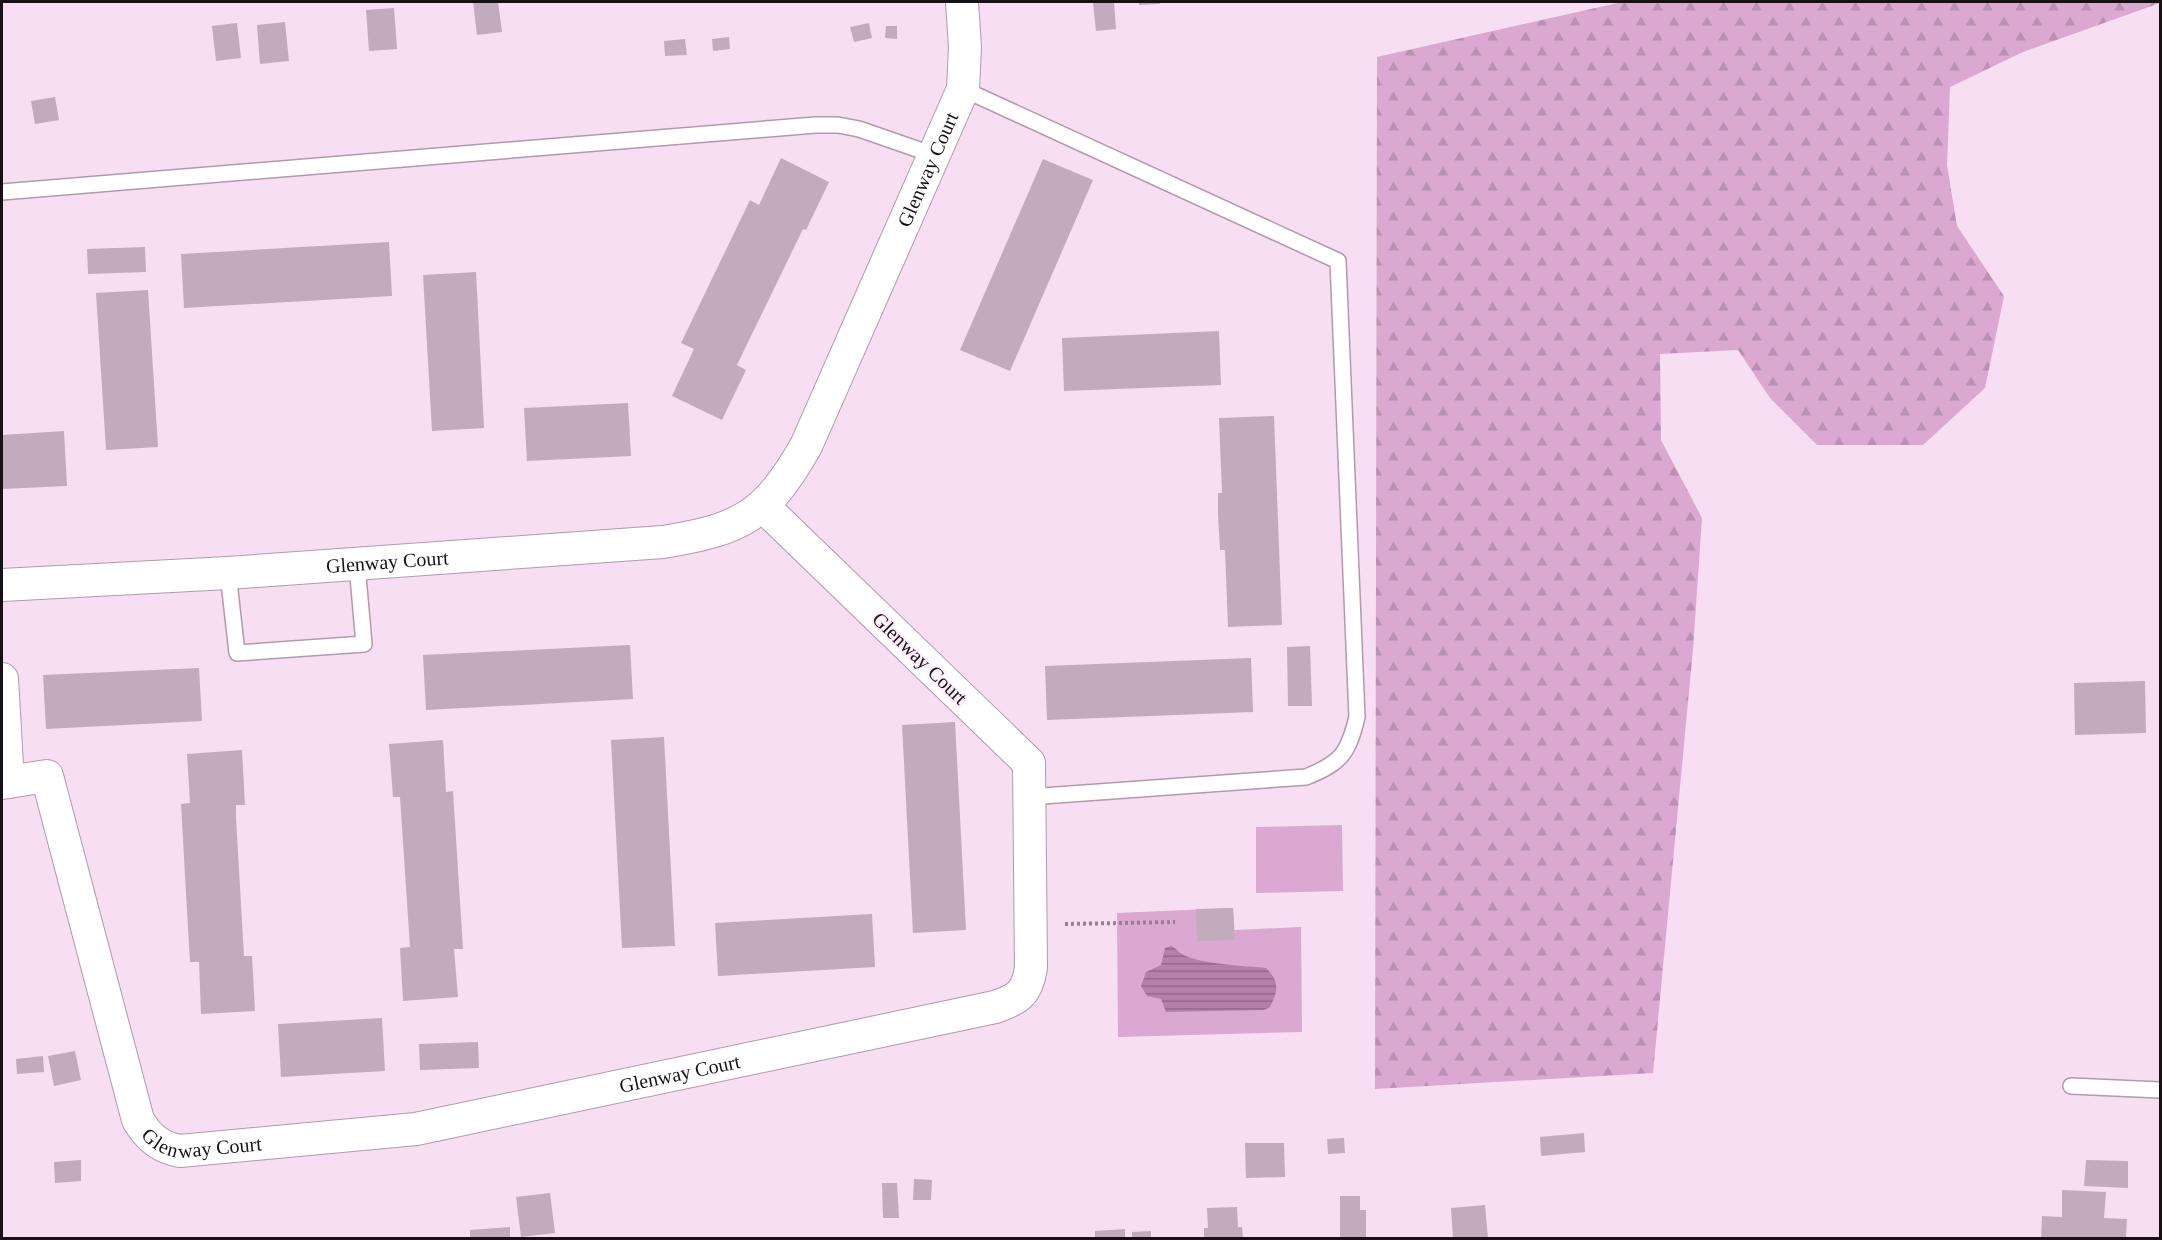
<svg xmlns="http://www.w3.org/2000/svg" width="2162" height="1240" font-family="Georgia,serif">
	<defs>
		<pattern id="forest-firs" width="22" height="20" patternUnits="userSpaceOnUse" patternTransform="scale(1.5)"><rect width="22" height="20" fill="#daa8d1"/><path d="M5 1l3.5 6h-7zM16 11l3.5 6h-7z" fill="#ba90b3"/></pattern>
		<pattern id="water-rules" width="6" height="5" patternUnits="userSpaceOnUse" patternTransform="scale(1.5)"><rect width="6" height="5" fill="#b680ad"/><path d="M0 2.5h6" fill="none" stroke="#93678c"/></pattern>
	</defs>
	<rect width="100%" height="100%" fill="#f7def2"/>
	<polygon fill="url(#forest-firs)" points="1622,2 2160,3 2023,52 1950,87 1947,165 1957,226 2004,296 1985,388 1923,445 1817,445 1770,398 1738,350 1660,354 1661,440 1702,518 1693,649 1653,1073 1375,1089 1377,57"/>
	<g fill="#daa8d1">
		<polygon points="1342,825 1343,891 1256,893 1256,827"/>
		<polygon points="1233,908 1234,930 1301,927 1302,1032 1118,1037 1117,913"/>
	</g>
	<path fill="url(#water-rules)" d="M 1171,946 C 1176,948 1177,951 1182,954 C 1198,964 1246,966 1266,968 C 1280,981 1278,992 1270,1007 L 1264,1010 L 1166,1012 L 1161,999 L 1147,996 L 1141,986 L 1146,972 L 1161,965 L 1165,948 Z"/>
	<g fill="#c3abbe">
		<polygon points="473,2 498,2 502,32 477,35"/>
		<polygon points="1110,2 1114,2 1116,29 1096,31 1093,3"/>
		<polygon points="1139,2 1160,2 1160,4 1139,5"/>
		<polygon points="394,8 397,49 369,51 366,10"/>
		<polygon points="285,22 289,61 260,64 257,25"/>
		<polygon points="237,23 241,58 216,61 212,26"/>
		<polygon points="869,23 872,38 854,42 850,27"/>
		<polygon points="886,26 897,26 897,39 885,38"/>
		<polygon points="729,37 730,49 713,51 712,39"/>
		<polygon points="685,39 687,55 665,56 664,41"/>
		<polygon points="55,97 59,120 35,124 31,101"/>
		<polygon points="781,158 829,182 806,230 803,229 737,365 746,370 722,420 672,396 694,349 681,343 750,200 759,205"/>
		<polygon points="1043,159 1093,180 1010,371 960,350"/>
		<polygon points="389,242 392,296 184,308 181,254"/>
		<polygon points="145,247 146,272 88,274 87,249"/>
		<polygon points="476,272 484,428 432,431 423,275"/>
		<polygon points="148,290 158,447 106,450 96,293"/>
		<polygon points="1219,331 1221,385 1064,391 1062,338"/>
		<polygon points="628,403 631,456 527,461 524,408"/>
		<polygon points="1274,416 1282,625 1228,627 1225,550 1220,550 1218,514 1218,493 1222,493 1219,418"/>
		<polygon points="64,431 67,486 2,489 2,435"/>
		<polygon points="630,645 633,699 426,710 423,655"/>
		<polygon points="1310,646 1312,706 1288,706 1287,647"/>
		<polygon points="1251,658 1253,712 1047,720 1045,666"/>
		<polygon points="199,668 202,721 46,729 43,675"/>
		<polygon points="2145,681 2146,733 2075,735 2074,683"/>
		<polygon points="955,722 966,930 913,933 902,725"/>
		<polygon points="664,737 675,946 622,948 611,740"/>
		<polygon points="443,740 446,792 453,791 463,949 454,949 458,997 403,1001 400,948 410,947 400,797 393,797 389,744"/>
		<polygon points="242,750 245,805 236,805 236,818 244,956 252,956 255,1011 201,1014 199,962 190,962 187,911 181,804 190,803 187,754"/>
		<polygon points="1233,908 1235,940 1197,941 1196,909"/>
		<polygon points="872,914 875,967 718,976 715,923"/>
		<polygon points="382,1018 385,1071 281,1077 278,1024"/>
		<polygon points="478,1042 479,1068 420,1070 419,1044"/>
		<polygon points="75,1051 81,1080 54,1086 48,1056"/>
		<polygon points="43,1056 44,1072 17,1074 16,1059"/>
		<polygon points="1584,1133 1585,1152 1541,1156 1540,1137"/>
		<polygon points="1344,1138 1345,1153 1328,1154 1327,1139"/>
		<polygon points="1245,1143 1284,1143 1285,1177 1246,1178"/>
		<polygon points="81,1160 81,1181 55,1183 54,1162"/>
		<polygon points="2086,1160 2128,1161 2128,1188 2084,1186"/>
		<polygon points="914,1179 932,1180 931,1200 913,1200"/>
		<polygon points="882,1183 897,1183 899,1218 883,1218"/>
		<polygon points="2062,1190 2106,1192 2104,1218 2127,1219 2126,1238 2041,1238 2042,1216 2062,1217"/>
		<polygon points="550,1193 555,1233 521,1237 516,1197"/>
		<polygon points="1340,1196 1360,1196 1360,1210 1366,1210 1366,1238 1340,1238"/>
		<polygon points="1485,1205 1488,1238 1453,1238 1451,1208"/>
		<polygon points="1237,1207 1238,1227 1242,1227 1243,1238 1204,1238 1204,1228 1208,1228 1207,1208"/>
		<polygon points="510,1227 510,1238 470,1238 470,1230"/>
		<polygon points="1125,1229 1125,1238 1095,1238 1095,1231"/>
		<polygon points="1151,1231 1151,1238 1132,1238 1132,1232"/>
	</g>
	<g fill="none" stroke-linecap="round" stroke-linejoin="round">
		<defs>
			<g id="service">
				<path d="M 963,89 L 1338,261 L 1357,717 C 1348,754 1341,763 1306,777 L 1029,797"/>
				<polyline points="2,192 815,125 838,125 859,129 934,155"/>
				<polyline points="228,573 237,653 364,644 357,565"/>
				<polyline points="2071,1086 2160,1090"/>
			</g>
			<g id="minor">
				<path id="s1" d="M 2,585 L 228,573 L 663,542 C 742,529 765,517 806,446 L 963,89 L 965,47 L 962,2"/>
				<polyline points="2,679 8,782"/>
				<path id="s2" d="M 2,783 L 47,776 L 138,1120 C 148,1137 160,1148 180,1151 L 416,1129 L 995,1007 C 1019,999 1027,993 1031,968 L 1029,763 L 763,506"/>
			</g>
		</defs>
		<use href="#service" stroke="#b19aad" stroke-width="18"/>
		<use href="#minor" stroke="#b19aad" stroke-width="34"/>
		<polyline stroke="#948291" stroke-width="4" stroke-dasharray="3 3" stroke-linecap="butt" points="1065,924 1175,922"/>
		<use href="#service" stroke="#fff" stroke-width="15"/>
		<use href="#minor" stroke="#fff" stroke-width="32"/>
	</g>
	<g text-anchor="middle" stroke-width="4.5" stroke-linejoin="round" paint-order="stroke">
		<g font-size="20" fill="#181017" stroke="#feeffb">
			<text dy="7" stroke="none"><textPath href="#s1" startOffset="1146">Glenway Court</textPath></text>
			<text dy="7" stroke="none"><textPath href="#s1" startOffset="386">Glenway Court</textPath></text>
			<text transform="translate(920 658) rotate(44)" y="7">Glenway Court</text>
			<text dy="7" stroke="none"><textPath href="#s2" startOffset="962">Glenway Court</textPath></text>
			<text dy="7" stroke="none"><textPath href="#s2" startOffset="476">Glenway Court</textPath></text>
		</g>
	</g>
	<rect width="2162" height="1240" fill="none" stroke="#181017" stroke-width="6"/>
</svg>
